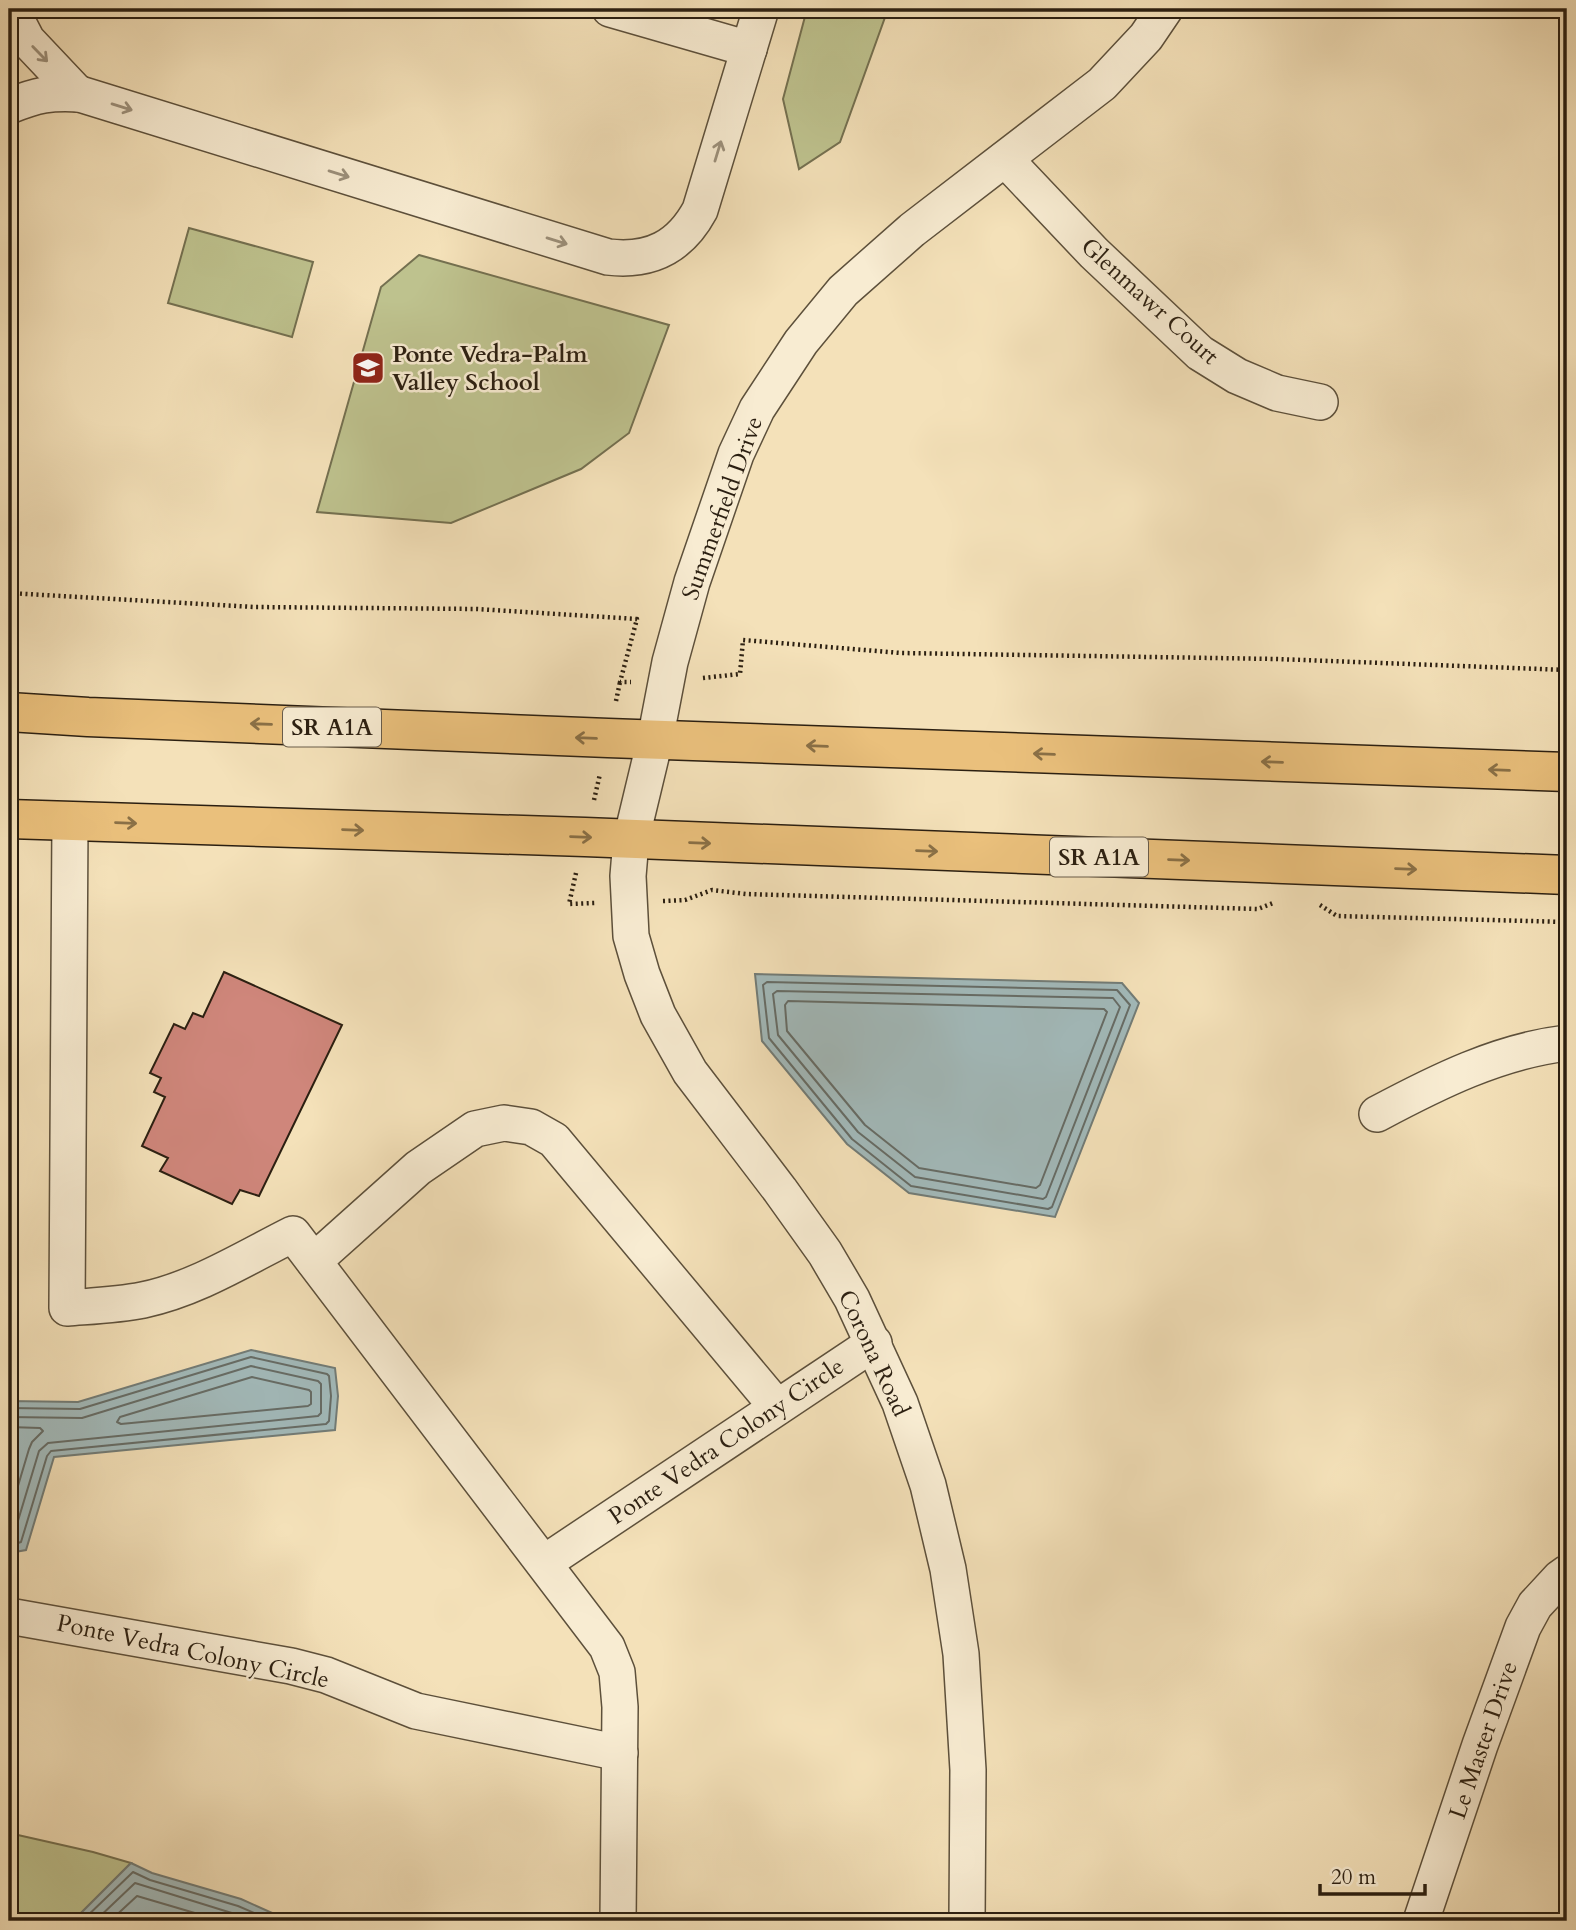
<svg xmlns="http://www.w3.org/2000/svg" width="1576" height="1930" font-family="Cardo,serif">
	<rect width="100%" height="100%" fill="#f4e1b9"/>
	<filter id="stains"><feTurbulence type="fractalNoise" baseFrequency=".00286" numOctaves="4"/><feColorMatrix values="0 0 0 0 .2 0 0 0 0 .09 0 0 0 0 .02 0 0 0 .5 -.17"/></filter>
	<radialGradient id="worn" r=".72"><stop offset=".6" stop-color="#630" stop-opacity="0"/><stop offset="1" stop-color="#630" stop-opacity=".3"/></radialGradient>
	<g fill="#bec28e" stroke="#747050" stroke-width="2">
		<polygon points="807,9 888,9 840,142 799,169 783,99"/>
		<polygon points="189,228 313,262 292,337 168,303"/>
		<polygon points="419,255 669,325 629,433 581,469 451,523 317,512 381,287"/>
		<polygon points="9,1833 93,1852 131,1863 73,1921 9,1921"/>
	</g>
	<g fill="#a2babb" stroke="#727c77" stroke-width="2">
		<polygon points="755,974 1122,983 1139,1003 1055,1217 909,1193 847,1144 762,1041"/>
		<polygon points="251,1350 335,1368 338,1396 335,1430 54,1457 26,1550 9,1553 9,1401 78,1402"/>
		<polygon points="131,1863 152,1873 241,1899 290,1921 73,1921"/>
	</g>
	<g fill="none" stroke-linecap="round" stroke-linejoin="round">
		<g stroke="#666c66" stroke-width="2">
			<polygon points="767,982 1117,990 1130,1005 1052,1207 1048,1209 911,1186 852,1139 769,1038 763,985"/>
			<polygon points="777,991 1113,998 1120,1007 1046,1197 1043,1199 915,1177 858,1132 778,1035 773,994"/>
			<polygon points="788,1001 1104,1009 1107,1012 1040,1185 1036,1188 919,1168 865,1125 787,1031 785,1005"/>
			<polygon points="252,1377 309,1390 311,1392 311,1404 308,1406 121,1424 117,1422 120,1417"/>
			<polyline points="9,1408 80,1409 251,1357 327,1374 329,1376 331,1396 329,1421 326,1424 51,1451 47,1456 21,1542 9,1546"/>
			<polyline points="9,1417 82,1418 251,1366 318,1381 321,1384 321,1413 318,1416 48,1443 39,1451 14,1534 9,1537"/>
			<polyline points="9,1427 40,1428 43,1431 32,1442 29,1449 9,1516"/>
			<polyline points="82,1921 133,1872 150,1880 238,1906 273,1921"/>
			<polyline points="95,1921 135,1883 235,1914 251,1921"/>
			<polyline points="110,1921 137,1896 222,1921"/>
		</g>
	</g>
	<polygon fill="#cf867b" stroke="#2b1f11" stroke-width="2" points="224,972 342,1025 259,1196 240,1190 232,1204 160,1171 168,1158 142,1146 165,1097 154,1092 161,1078 150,1073 174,1024 185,1029 193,1013 203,1017"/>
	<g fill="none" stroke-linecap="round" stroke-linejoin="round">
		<defs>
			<g id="minor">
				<polyline points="11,9 27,40 78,94"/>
				<polyline points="610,9 749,49"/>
				<path d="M 9,106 C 37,95 50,92 80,94 L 608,257 C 651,262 680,247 700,210 L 761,9"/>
				<polyline points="1005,159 1094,253 1200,353 1237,376 1277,393 1320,402"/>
				<path d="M 70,821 L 67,1308 C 92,1306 118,1305 143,1300 C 196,1289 245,1258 293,1234 L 607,1647 L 617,1672 L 620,1707 L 618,1921"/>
				<path d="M 1377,1114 C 1437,1082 1499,1051 1567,1043"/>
				<polyline points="314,1261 418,1168 475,1129 504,1123 531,1127 554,1140 777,1407"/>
				<polyline points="544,1563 874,1343"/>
				<polyline points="9,1616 291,1666 326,1675 416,1711 620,1753"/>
				<polyline points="967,1921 968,1770 961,1654 948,1569 928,1485 900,1403 852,1299 825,1253 780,1190 690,1072 658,1015 642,974 631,936 628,876 631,840 655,740 670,662 692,582 736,454 757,409 801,342 843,291 912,230 1102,84 1146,37 1165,9"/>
				<polyline points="1421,1921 1480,1745 1523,1627 1535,1605 1560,1578 1567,1573"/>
			</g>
			<g id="major">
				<polyline points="9,712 88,717 608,738 1567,772"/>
				<polyline points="9,819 585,837 1567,875"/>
			</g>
		</defs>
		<use href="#minor" stroke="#5d503b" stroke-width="38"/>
		<use href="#major" stroke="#2b1f11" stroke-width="41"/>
		<g stroke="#2b1f11" stroke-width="4.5" stroke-dasharray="2 3.5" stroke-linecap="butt">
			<polyline points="9,593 254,607 477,609 637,619 620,682 631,682"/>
			<polyline points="703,678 740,674 743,640 901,653 1277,659 1567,670"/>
			<polyline points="616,701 620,682"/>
			<polyline points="594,800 600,774"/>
			<polyline points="576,873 569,904 595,903"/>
			<polyline points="663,901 685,900 712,890 746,894 1258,909 1273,903"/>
			<polyline points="1320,905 1337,916 1567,922"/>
		</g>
		<use href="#minor" stroke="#f8ecd2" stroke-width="35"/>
		<use href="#major" stroke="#eac07c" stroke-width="38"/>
	</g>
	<defs><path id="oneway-shaft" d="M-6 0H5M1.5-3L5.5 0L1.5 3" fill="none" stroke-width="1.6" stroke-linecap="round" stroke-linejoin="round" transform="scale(1.75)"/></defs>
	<g stroke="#9c907b">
		<use href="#oneway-shaft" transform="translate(40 54) rotate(46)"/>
		<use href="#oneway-shaft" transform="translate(122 107) rotate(17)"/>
		<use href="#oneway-shaft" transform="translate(718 151) rotate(-73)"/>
		<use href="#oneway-shaft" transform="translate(339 174) rotate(17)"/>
		<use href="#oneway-shaft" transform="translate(557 241) rotate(17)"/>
	</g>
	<g stroke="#8a7046">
		<use href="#oneway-shaft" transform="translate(261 724) rotate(-178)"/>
		<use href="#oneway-shaft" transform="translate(586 738) rotate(-178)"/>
		<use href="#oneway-shaft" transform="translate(817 746) rotate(-178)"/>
		<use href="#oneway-shaft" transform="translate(1044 754) rotate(-178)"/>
		<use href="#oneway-shaft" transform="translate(1272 762) rotate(-178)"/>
		<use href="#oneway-shaft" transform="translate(1499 770) rotate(-178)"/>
		<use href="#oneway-shaft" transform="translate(126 823) rotate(2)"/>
		<use href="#oneway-shaft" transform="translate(353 830) rotate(2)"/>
		<use href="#oneway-shaft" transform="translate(581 837) rotate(2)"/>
		<use href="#oneway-shaft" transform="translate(700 843) rotate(2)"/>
		<use href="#oneway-shaft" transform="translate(927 851) rotate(2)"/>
		<use href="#oneway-shaft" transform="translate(1179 860) rotate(2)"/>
		<use href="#oneway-shaft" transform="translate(1406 869) rotate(2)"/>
	</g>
	<defs>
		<symbol id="school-square" viewBox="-11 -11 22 22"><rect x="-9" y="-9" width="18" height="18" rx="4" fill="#8f2418" stroke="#f8ecd2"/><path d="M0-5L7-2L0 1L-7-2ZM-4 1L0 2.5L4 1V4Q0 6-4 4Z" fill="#fff"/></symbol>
	</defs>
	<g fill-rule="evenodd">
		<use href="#school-square" x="349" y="349" width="38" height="38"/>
	</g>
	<g text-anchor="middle" stroke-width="5" stroke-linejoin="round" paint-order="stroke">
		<g fill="#f8ecd2" stroke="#685c4b" stroke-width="2">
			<rect x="283" y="707.5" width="98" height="39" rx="5"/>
			<rect x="1050" y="837.5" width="98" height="39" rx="5"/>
		</g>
		<g font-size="23" font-weight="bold" fill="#2b1f11">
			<text x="332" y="735">SR A1A</text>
			<text x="1099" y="865">SR A1A</text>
		</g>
		<g font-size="24" fill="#2b1f11" stroke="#f8ecd2">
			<text transform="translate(1150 301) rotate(42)" y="8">Glenmawr Court</text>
			<text transform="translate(722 508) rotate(-70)" y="8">Summerfield Drive</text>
			<text transform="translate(874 1353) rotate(65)" y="8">Corona Road</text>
			<text transform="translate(726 1441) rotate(-34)" y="8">Ponte Vedra Colony Circle</text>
			<text transform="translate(193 1651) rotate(12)" y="8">Ponte Vedra Colony Circle</text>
			<text transform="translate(1483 1740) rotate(-71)" y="8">Le Master Drive</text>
		</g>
		<g font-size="24" font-weight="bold" fill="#2b1f11" stroke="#f8ecd2" text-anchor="start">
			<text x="392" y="362">Ponte Vedra-Palm<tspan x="392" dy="28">Valley School</tspan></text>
		</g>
	</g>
	<rect width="1576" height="1930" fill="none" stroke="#f4e1b9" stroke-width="35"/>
	<rect x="10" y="10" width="1555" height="1909" fill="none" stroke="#2b1f11" stroke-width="3.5"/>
	<rect x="18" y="18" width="1541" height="1895" fill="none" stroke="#2b1f11" stroke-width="2"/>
	<path d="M1320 1884v10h105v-10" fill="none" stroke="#2b1f11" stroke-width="3.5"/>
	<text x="1331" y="1884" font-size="21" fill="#2b1f11" stroke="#f8ecd2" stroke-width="5" paint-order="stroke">20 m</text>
	<rect width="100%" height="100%" filter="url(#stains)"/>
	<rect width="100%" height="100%" fill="url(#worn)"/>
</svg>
